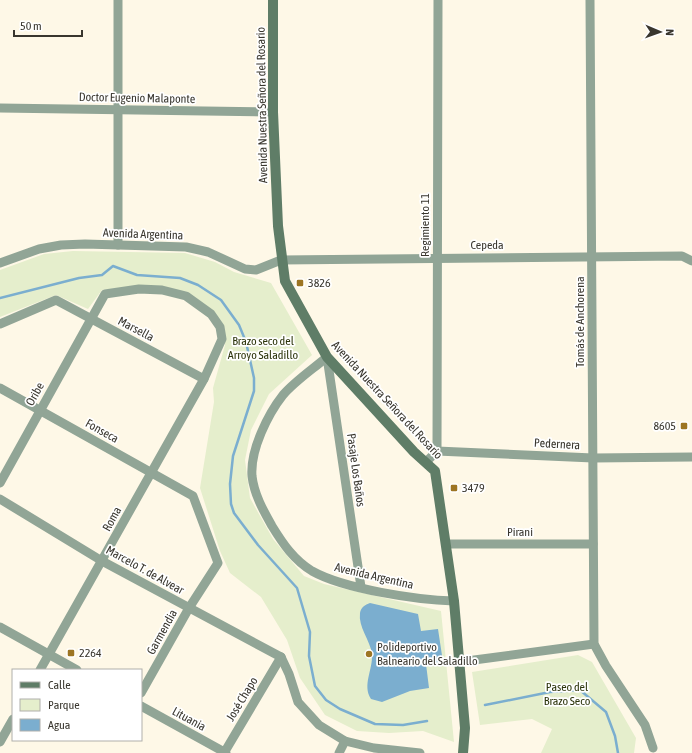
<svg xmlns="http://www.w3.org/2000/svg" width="692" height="753" font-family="'Asap Condensed',sans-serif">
	<rect width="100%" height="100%" fill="#fef8e7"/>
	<g fill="#e5eecc">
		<polygon points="73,251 185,253 215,262 234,272 271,283 312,355 269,394 251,430 245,460 250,498 273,539 304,576 324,584 441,611 454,742 423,731 389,733 357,731 325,715 300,678 287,640 261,597 230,573 220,551 200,488 214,402 213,388 225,345 223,327 188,292 139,286 102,290 88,309 56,295 0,317 0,270 44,254"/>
		<polygon points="578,655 592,662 636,738 634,753 541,753 552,729 532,719 480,725 472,672"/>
	</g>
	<path fill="#7baecf" d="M 370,603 L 418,614 L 421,631 L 438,629 L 443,662 L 426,664 L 429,688 L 410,691 L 382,702 L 371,699 C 362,685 373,670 372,654 C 370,640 358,627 360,613 C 361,607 365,605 370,603 Z"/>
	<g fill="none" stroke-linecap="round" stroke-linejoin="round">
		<g stroke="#7baecf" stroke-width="2.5">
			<polyline points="0,298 79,278 102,275 113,266 137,275 180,278 198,285 221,300 239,325 246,342 254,378 254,391 233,456 230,484 231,504 234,513 258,545 297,588 310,632 309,656 315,686 326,700 340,709 375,724 403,725 427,721"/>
			<polyline points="485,705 550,692 580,690 606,712 615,736 618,753"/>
		</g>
		<g stroke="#91a596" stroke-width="9">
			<polyline points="118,0 118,245"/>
			<polyline points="590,0 594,644 606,666 645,725 653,748"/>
			<polyline points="0,108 273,112"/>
			<polyline points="0,263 39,249 61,245 85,244 186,247 208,252 245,269 256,270 281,260 682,256 692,261"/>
			<polyline points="0,324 56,300 204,379"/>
			<path d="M 327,357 C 313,369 295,381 283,395 C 268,414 250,450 252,476 C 254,494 263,510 272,526 C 283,544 294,560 312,571 C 344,589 417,600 454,601"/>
			<polyline points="327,357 361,587"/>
			<polyline points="0,388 193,496 218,563 189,608 141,693"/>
			<polyline points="437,451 438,0"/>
			<polyline points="426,462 437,451 593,458 692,457"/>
			<polyline points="0,483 105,294 139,289 162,290 186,296 211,314 220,327 222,339 204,379 40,670"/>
			<polyline points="0,499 102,561 281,657"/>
			<polyline points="446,544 593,544"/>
			<polyline points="0,627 77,670"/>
			<polyline points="281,657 289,674 298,702 319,725 345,741 374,748 420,753"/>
			<polyline points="459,662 594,644"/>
			<polyline points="141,706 226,753"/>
			<polyline points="0,742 13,719"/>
			<polyline points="224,753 281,657"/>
			<polyline points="339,753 345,741"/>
		</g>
		<polyline stroke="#5f7d67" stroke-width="10" points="273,0 273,112 278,226 285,281 327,357 414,452 435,471 454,601 465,728 463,753"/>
	</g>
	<g fill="#9d7523" stroke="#fff" stroke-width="1.5">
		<rect x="296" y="279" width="8" height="8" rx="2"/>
		<rect x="680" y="422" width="8" height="8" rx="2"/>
		<rect x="450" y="484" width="8" height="8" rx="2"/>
		<rect x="67" y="649" width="8" height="8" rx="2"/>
		<circle cx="369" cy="654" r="4"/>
	</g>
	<g text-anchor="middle" stroke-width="3.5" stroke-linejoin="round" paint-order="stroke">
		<g font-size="12" fill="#39362e" stroke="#fff">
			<text transform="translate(137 98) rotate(1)" y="4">Doctor Eugenio Malaponte</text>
			<text transform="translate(262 105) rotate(-91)" y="4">Avenida Nuestra Señora del Rosario</text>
			<text transform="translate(425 225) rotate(-90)" y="4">Regimiento 11</text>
			<text transform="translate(143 234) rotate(2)" y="4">Avenida Argentina</text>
			<text x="487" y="249">Cepeda</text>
			<text transform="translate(580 322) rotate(-90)" y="4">Tomás de Anchorena</text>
			<text transform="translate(136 329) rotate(28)" y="4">Marsella</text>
			<text transform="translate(35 394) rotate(-61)" y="4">Oribe</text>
			<text transform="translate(387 400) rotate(47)" y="4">Avenida Nuestra Señora del Rosario</text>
			<text transform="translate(102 431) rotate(29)" y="4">Fonseca</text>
			<text transform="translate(557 444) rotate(3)" y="4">Pedernera</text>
			<text transform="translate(356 470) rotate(82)" y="4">Pasaje Los Baños</text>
			<text transform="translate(112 519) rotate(-61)" y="4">Roma</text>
			<text x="520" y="536">Pirani</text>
			<text transform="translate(145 570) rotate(29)" y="4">Marcelo T. de Alvear</text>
			<text transform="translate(374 576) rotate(13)" y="4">Avenida Argentina</text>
			<text transform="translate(162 632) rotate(-61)" y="4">Garmendia</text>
			<text transform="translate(242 699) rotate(-59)" y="4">José Chapo</text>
			<text transform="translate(189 719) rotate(29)" y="4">Lituania</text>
		</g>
		<g font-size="12" fill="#39362e" stroke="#fff" text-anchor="start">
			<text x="308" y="287">3826</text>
			<text x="676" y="430" text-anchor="end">8605</text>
			<text x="462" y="492">3479</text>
			<text x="377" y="651">Polideportivo<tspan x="377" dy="14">Balneario del Saladillo</tspan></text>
			<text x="79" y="657">2264</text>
		</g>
		<g font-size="12" fill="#2d350c" stroke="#fff">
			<text x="263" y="345">Brazo seco del<tspan x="263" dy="14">Arroyo Saladillo</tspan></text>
			<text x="567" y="691">Paseo del<tspan x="567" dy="14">Brazo Seco</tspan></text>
		</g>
	</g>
	<rect x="12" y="669" width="130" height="72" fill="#ffffff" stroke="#b0afab"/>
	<rect x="20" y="682" width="20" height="6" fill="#5f7d67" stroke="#b0afab"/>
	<text x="48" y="689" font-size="12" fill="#39362e">Calle</text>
	<rect x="20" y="699" width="20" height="12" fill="#e5eecc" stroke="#b0afab"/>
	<text x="48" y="709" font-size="12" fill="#39362e">Parque</text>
	<rect x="20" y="719" width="20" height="12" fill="#7baecf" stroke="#b0afab"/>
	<text x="48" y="729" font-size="12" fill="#39362e">Agua</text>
	<g transform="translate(660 32) rotate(92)" stroke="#ffffff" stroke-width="3" paint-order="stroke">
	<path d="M0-3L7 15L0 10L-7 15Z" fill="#39362e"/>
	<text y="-6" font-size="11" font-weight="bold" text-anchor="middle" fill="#39362e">N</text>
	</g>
	<path d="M14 30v6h68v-6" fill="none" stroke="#39362e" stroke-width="2"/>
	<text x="20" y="30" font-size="12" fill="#39362e" stroke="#ffffff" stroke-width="3" paint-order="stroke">50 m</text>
</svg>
